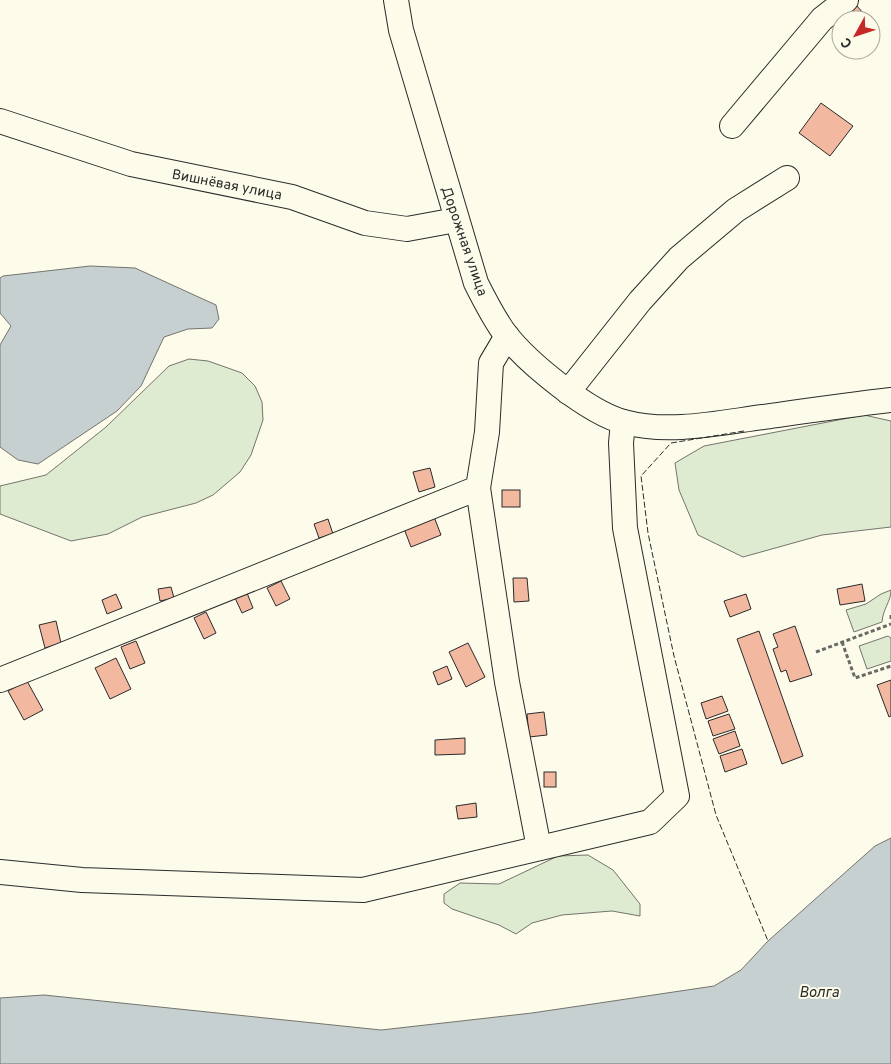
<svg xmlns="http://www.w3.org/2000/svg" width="891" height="1064" font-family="Overpass,sans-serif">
	<rect width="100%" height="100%" fill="#fdfbea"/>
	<g fill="#deebd1" stroke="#74746e">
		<polygon points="189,359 208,361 242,373 255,386 262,402 263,420 251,455 240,472 213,495 196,503 142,517 108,534 71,541 0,514 0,486 46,475 106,427 169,366"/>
		<polygon points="864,415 891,421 891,527 822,535 743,557 698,535 679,490 675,463 704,446"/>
		<path d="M 891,590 C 891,602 883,608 882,622 L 854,632 L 846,610 L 866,604 L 881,594 Z"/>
		<polygon points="888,636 891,638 891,661 867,669 859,646"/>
		<polygon points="588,855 613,870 640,904 640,916 612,911 562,915 532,923 516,934 499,925 452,909 444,903 444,894 460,883 499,884 558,856"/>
	</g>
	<g fill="#c7d0d0" stroke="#74746e">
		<polygon points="90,266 135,268 216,305 219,319 212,328 188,329 164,337 141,386 117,411 38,464 18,460 0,447 0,345 11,326 0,313 0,278 3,276"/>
		<polygon points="891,838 891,1064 0,1064 0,998 44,995 381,1030 532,1013 714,986 741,970 768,941 875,846"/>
	</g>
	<g fill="#f2b8a0" stroke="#2b2b2b">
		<polygon points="857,6 869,20 841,20"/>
		<polygon points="821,103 853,126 830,156 799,133"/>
		<polygon points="430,468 435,487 419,492 413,472"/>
		<rect x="502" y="490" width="18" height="17"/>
		<polygon points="433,514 441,535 411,547 403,526"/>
		<polygon points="328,519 333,534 319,538 314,524"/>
		<polygon points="513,578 527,578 529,601 514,602"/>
		<polygon points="281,581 290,599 276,606 267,588"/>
		<polygon points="862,584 865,601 840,605 837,589"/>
		<polygon points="171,587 174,598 160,601 158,589"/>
		<polygon points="247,593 253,608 242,613 235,598"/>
		<polygon points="116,594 122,608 107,614 102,600"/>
		<polygon points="746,594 751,609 730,617 724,601"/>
		<polygon points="206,612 216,633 204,639 194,618"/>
		<polygon points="56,621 61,643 45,648 39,625"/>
		<polygon points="795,626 812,675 790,682 786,670 781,672 773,649 778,647 773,634"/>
		<polygon points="759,631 803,756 782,764 737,639"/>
		<polygon points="136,641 145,663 130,669 121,647"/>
		<polygon points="468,643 485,677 466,687 449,652"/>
		<polygon points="116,658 131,689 110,699 95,668"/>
		<polygon points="447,666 452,679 438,685 433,672"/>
		<polygon points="891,680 891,716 889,717 877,685"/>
		<polygon points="27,681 43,710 24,720 8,691"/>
		<polygon points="722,696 728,711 706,719 701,703"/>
		<polygon points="544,712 547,735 529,737 527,714"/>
		<polygon points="729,714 735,729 713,736 708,721"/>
		<polygon points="735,731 740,746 719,754 713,739"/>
		<polygon points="465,738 465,754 435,755 435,740"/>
		<polygon points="742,749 747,764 725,772 720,756"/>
		<rect x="544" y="772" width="12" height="15"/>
		<polygon points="476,803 477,817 458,819 456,806"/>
	</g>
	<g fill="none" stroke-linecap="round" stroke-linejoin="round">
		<defs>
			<g id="minor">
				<path d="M 396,0 L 401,30 L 476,283 C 485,301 494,319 506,335 C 529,364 589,413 624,422 C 669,434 718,423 763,417 C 806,411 848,405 891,400"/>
				<polyline points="0,121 131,164 292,197 365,223 407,229 456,220"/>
				<polyline points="732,126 822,19 846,0"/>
				<polyline points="568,392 640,301 679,258 736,210 787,178"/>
				<polyline points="478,488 507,682 539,848"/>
				<polyline points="0,680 478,488 487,432 491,363 507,336"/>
				<polyline points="0,872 82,880 363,890 650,822 677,796 625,528 621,443 623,422"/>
			</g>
		</defs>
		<use href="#minor" stroke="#2b2b2b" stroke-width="26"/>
		<g stroke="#6a6964" stroke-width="3" stroke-dasharray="4 2.5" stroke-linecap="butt">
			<polyline points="891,615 891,619"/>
			<polyline points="842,642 855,678 891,666"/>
			<polyline points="816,652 891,624"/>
		</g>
		<use href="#minor" stroke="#fdfbea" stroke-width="24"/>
		<polyline stroke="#2b2b2b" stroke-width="1" stroke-dasharray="6 2.5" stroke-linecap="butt" points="744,431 671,443 641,476 648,533 674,656 716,815 768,941"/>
	</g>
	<g text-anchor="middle" stroke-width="4" stroke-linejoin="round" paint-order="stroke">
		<g font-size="14" fill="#2b2b2b" stroke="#fdfbea">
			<text transform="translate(227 184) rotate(11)" y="5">Вишнёвая улица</text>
			<text transform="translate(465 241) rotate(71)" y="5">Дорожная улица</text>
		</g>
		<g font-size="15" font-style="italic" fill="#2b2b2b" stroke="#fdfbea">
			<text x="819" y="997">Волга</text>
		</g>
	</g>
	<g transform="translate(856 35) rotate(230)"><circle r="24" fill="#fdfbea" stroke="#a9a89e"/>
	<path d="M0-4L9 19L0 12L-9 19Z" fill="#c62828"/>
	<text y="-8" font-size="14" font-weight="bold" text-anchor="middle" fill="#2b2b2b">С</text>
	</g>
</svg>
